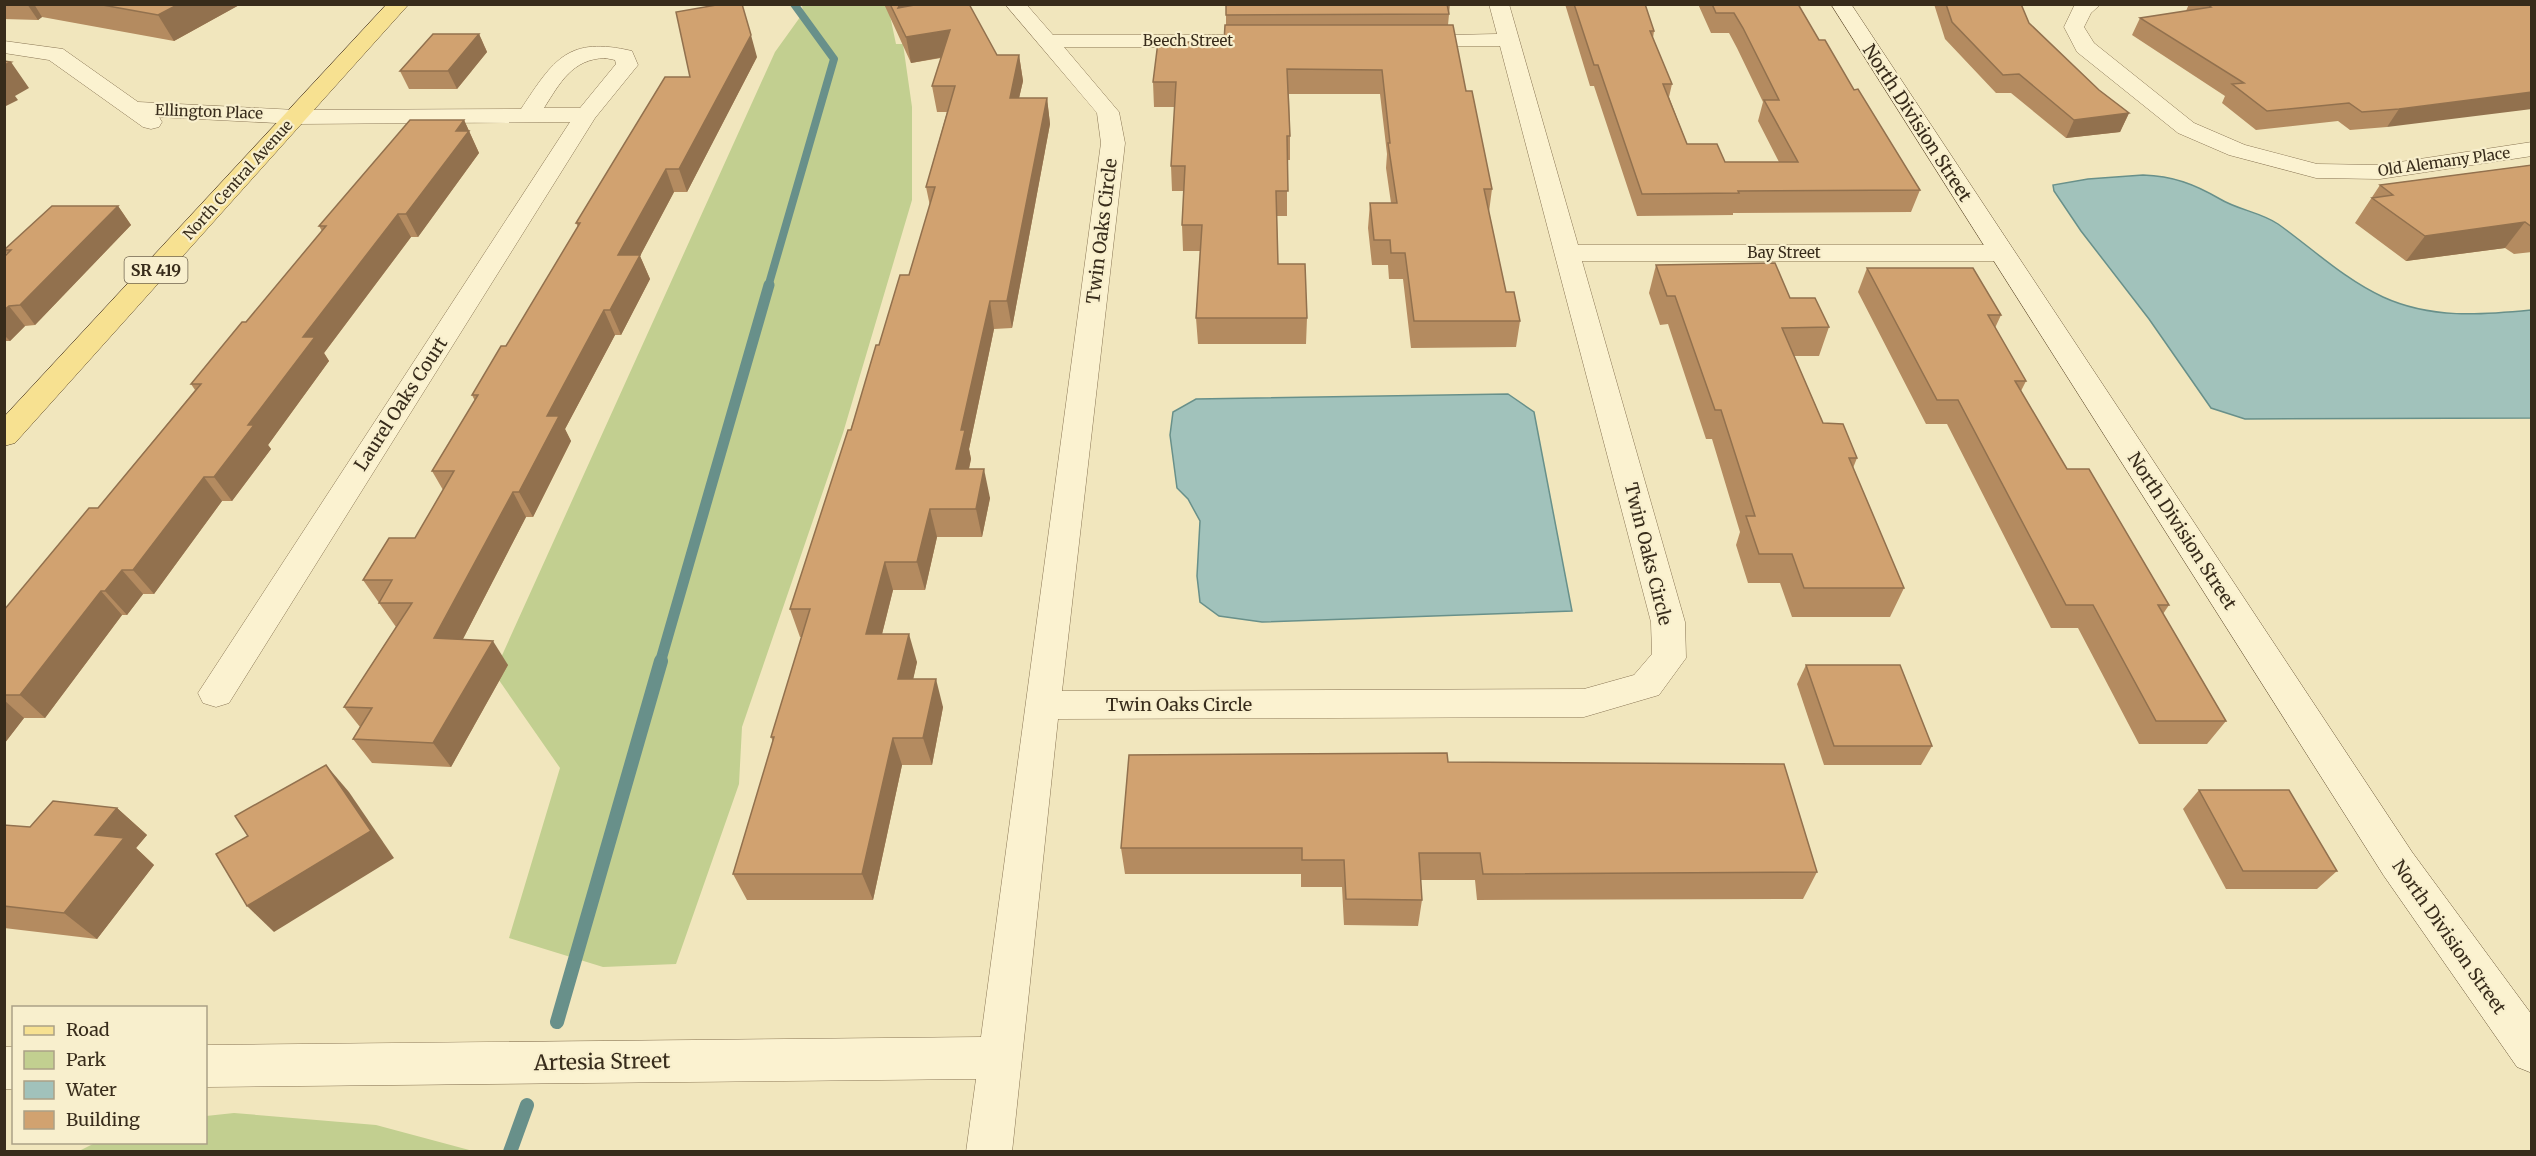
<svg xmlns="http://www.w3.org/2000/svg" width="2536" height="1156" font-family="Merriweather,serif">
	<rect width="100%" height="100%" fill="#f1e6bd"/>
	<g fill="#c2cf90">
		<polygon points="802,5 885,5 889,11 896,44 903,44 912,107 912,200 843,433 742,727 739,784 676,964 603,967 509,938 560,768 494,673 775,52 803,13"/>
		<polygon points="234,1113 376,1125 473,1151 79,1151 95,1143 206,1142 206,1116"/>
	</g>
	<g fill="#a1c2bb" stroke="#68908a" stroke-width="1.5">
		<path d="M 2143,175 C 2173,176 2194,184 2220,199 C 2238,210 2260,212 2278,224 C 2313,249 2344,279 2383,297 C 2431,319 2481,315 2531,310 L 2531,418 L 2245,419 L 2211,408 L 2149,319 L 2081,231 L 2054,191 L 2053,185 L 2088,179 Z"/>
		<polygon points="1508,394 1534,412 1572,611 1262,622 1219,616 1200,602 1197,576 1200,521 1188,499 1177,488 1170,435 1173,412 1196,399"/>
	</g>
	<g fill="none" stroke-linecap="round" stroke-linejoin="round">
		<polyline stroke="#68908a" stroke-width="8" points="768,287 834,59 794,4"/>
		<polyline stroke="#68908a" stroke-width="11" points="660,663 769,285"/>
		<g stroke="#68908a" stroke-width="14">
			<polyline points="557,1022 661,661"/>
			<polyline points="510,1152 527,1105"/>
		</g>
		<defs>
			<g id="street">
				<polygon points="1005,4 1026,4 1053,35 1268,35 1275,37 1279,41 1275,45 1268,47 1064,47 1119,112 1125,143 1062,691 1584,689 1634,675 1652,654 1651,622 1500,46 1410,46 1403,44 1399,40 1403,36 1497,34 1489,4 1509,4 1578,245 2001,245 2010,248 2014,253 2010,258 2001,261 1582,261 1685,622 1686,658 1659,695 1584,717 1058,719 1012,1152 966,1152 976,1079 206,1087 206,1045 981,1037 1101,143 1097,113"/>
				<polygon points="2101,4 2091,13 2084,27 2094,43 2194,123 2245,145 2317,164 2380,165 2532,142 2532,156 2380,179 2316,178 2229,155 2178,133 2077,52 2064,27 2075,4"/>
				<path d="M 4,41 L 63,49 L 138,102 L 296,110 L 521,109 C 554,59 568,36 632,51 L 638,65 L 595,118 L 229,703 L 216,707 L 203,703 L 198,693 L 570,122 L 296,124 L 159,117 L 162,122 L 159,127 L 151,129 L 143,127 L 49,60 L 4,53 ZM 605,58 L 615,60 L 616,64 L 580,108 L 544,108 C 560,83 572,59 605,58 Z"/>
				<rect x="4" y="1047" width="10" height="42"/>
			</g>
			<polygon id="secondary" points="1831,4 1851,4 2412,852 2532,1015 2532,1073 2517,1067 2384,876"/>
			<polygon id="primary" points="387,4 409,4 15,443 4,446 4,417"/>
		</defs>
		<use href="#street" stroke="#8a7655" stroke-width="1"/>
		<use href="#secondary" stroke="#6b5738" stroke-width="1"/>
		<use href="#primary" stroke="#57432a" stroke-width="1"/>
		<use href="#street" fill="#fbf2d0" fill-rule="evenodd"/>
		<use href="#secondary" fill="#fbf2d0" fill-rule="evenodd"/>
		<use href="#primary" fill="#f7e191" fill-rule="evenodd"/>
	</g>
	<g fill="#b48b60">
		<polygon points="4,4 241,4 174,41 42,17 38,20 4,19"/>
		<polygon points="884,4 914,4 914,5 997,55 1019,55 1023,81 1019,98 1047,98 1050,124 1012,328 994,329 969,449 971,459 969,469 990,498 982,537 937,537 925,590 893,590 882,634 917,662 913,679 943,707 932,765 902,765 873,900 747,900 733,874 773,742 771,737 802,637 800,637 790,609 879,345 909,275 930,206 926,187 947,112 937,112 932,86 941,58 911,63"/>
		<polygon points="1226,4 1450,4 1448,25 1492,189 1489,212 1506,292 1520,321 1516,347 1411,348 1403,279 1389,279 1388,265 1372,265 1368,228 1370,203 1391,203 1386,168 1387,154 1380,94 1289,94 1290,136 1290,160 1287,160 1287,216 1277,216 1278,264 1307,318 1306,344 1198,344 1196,318 1200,251 1183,251 1182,225 1184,191 1172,191 1171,166 1175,107 1154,107 1153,82 1224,42 1226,25"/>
		<polygon points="1565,4 1645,4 1654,31 1653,38 1672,84 1669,97 1687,144 1725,162 1779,162 1758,121 1763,102 1737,48 1729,33 1711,33 1698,4 1798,4 1819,40 1854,90 1920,190 1911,212 1733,213 1733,215 1637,216 1594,86 1590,86"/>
		<polygon points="1934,4 2021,4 2029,23 2099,90 2129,113 2120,132 2066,138 2011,93 1996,93 1945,39"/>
		<polygon points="2189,4 2532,4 2387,127 2350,130 2338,121 2256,130 2222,103 2225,96 2132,35 2140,18 2186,11"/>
		<polygon points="479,34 487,52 457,89 409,89 400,71"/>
		<polygon points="757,57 687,192 674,192 640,256 650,279 621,335 615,335 565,429 571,441 533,517 526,517 463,639 508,665 451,767 372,763 353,739 360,727 344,707 396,627 363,580 415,538 443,490 432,471 475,401 472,395 506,346 578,227 576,223 690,77"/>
		<polygon points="464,120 479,153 418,237 411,237 324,353 329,361 268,445 271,449 232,501 222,501 154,594 143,594 127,615 122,615 45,718 24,718 4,744 4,610 98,508 195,390 191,384 246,322 322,231 319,226"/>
		<polygon points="2532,165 2532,252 2514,254 2505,248 2406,261 2355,223 2380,185"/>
		<polygon points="118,206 131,225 35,325 25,326 10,341 4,341 4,257 7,254 4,250"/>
		<polygon points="1656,265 1790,298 1829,327 1819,356 1794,356 1823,423 1857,458 1853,468 1904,588 1890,617 1792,617 1780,583 1748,583 1736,545 1740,532 1712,439 1706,439 1668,324 1660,325 1649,293"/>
		<polygon points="1867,268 2001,315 1995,328 2026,381 2021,391 2067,469 2169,605 2163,614 2226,721 2207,744 2139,744 2078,628 2051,628 1947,424 1926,424 1858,292"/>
		<polygon points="1806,665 1932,746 1921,765 1824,765 1797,684"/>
		<polygon points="1448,762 1817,872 1803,899 1477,900 1475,880 1420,880 1422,900 1418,926 1344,925 1342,887 1301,887 1301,874 1125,874 1121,848"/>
		<polygon points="2199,790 2337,871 2317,889 2226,889 2183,809"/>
		<polygon points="117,808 147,835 136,848 154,865 97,939 4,928 4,825 30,827"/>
	</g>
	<g fill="#92714e">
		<polygon points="27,4 34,4 42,17 38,20"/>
		<polygon points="179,4 241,4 174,41 158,15"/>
		<polygon points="900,4 914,4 903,33 898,8"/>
		<polygon points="950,30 954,55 911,63 906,37"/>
		<polygon points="479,34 487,52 457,89 448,71"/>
		<polygon points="751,35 757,57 687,192 679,169"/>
		<polygon points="1019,55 1023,81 1013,124 1010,98"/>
		<polygon points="11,62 29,88 15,96 18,100 4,107 4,65"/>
		<polygon points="2532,92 2532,109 2387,127 2399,109"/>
		<polygon points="1047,98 1050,124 1012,328 1007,301"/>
		<polygon points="2129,113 2120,132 2066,138 2074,120"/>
		<polygon points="464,120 479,153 418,237 406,214 456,131"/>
		<polygon points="666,169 674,192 640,256 650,279 621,335 610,310 618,255"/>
		<polygon points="118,206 131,225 35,325 20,305"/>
		<polygon points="398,214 411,237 324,353 329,361 268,445 271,449 232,501 214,477 303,337"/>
		<polygon points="2525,222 2505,248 2406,261 2425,236"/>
		<polygon points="990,301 994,329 969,449 971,459 962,498 956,469 961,430"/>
		<polygon points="9,306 25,326 10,341 4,335 4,310"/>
		<polygon points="604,310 615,335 565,429 571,441 533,517 519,492 547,416"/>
		<polygon points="984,469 990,498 982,537 976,509"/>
		<polygon points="204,477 222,501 154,594 133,570"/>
		<polygon points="513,492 526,517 451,662 434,638"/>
		<polygon points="930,509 937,537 925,590 917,562"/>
		<polygon points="885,562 893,590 875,662 866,634"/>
		<polygon points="122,570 143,594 127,615 105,591"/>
		<polygon points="101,591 122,615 45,718 20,695"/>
		<polygon points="909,634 917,662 907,707 898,679"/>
		<polygon points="493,641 508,665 451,767 433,743"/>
		<polygon points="936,679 943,707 932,765 923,738"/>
		<polygon points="4,700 24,718 4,744"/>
		<polygon points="893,738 902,765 873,900 862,874"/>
		<polygon points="326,765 349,792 394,858 274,932 247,906"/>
		<polygon points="117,808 147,835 136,848 154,865 97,939 64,913 95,835"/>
	</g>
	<g fill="#d1a270" stroke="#92714e" stroke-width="1.5">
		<polygon points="97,4 179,4 158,15"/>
		<polygon points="722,4 742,4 751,35 679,169 666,169 618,255 640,255 610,310 604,310 547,416 559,416 519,492 513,492 434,638 493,641 433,743 353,739 372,708 344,707 412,603 379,603 392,580 363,580 389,538 415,538 454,471 432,471 478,395 472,395 501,346 506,346 580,223 576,223 665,77 690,77 676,12"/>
		<polygon points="890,4 900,4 898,8 920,4 969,4 997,55 1019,55 1010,98 1047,98 1007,301 990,301 961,430 965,430 956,469 984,469 976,509 930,509 917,562 885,562 866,634 909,634 898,679 936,679 923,738 893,738 862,874 733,874 774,737 771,737 810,609 790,609 848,430 851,430 876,345 879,345 900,275 909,275 935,187 926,187 955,86 932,86 950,30 906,37"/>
		<polygon points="1226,4 1447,4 1449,14 1226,15"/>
		<polygon points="1574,4 1645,4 1654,31 1650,31 1672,84 1663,84 1687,144 1717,144 1725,162 1798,162 1764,100 1779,100 1743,28 1734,13 1716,13 1712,4 1798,4 1819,40 1825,40 1854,90 1858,89 1920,190 1738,191 1739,193 1642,194 1598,65 1594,65"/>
		<polygon points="1946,4 2021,4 2029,23 2099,90 2129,113 2074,120 2019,74 2003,75 1952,22"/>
		<polygon points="2207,4 2532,4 2532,92 2399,109 2362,112 2349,103 2267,111 2232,84 2244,83 2140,18 2211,7"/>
		<polygon points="1225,25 1453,25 1466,91 1472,91 1492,189 1484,189 1506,292 1514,292 1520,321 1414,321 1405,253 1391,253 1390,240 1374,240 1370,203 1397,203 1388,143 1390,143 1382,70 1287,69 1290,136 1287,136 1288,191 1276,191 1278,264 1305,264 1307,318 1196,318 1202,225 1182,225 1185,166 1171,166 1176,82 1153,82 1158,42 1224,42"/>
		<polygon points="433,34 479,34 448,71 400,71"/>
		<polygon points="4,61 11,62 4,65"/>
		<polygon points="410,120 464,120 456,131 469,131 406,214 398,214 303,337 315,337 248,425 254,425 214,477 204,477 133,570 122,570 105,591 101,591 20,695 4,695 4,610 89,508 98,508 201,384 191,384 242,322 246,322 326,226 319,226"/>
		<polygon points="2532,165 2532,227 2525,222 2425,236 2372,198 2393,195 2380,185"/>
		<polygon points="52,206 118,206 20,305 9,306 4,310 4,257 11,250 4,250"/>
		<polygon points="1775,263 1790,298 1815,298 1829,327 1782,328 1823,423 1843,424 1857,458 1849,458 1904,588 1804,588 1792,554 1759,554 1746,516 1755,516 1721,410 1715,410 1675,296 1667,296 1656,265"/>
		<polygon points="1867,268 1973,268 2001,315 1988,315 2026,381 2015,381 2067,469 2089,469 2169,605 2158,605 2226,721 2156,721 2093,605 2066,605 1958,400 1937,400"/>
		<polygon points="1806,665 1900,665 1932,746 1834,746"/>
		<polygon points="1447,753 1448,762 1784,764 1817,872 1483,874 1480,853 1419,853 1422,900 1346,899 1344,860 1302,860 1302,848 1121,848 1129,755"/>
		<polygon points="326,765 371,831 247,906 216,854 248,836 235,816"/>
		<polygon points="2199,790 2289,790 2337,871 2243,871"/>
		<polygon points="53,801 117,808 95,835 124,838 64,913 4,906 4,825 30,827"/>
	</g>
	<g text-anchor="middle" stroke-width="4.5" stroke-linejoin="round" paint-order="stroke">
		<g font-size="15" fill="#382c1b" stroke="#f8efcd">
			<text x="1188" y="46">Beech Street</text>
			<text transform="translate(209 112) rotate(2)" y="5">Ellington Place</text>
			<text transform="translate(2444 162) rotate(-8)" y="5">Old Alemany Place</text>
			<text transform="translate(238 180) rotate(-48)" y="5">North Central Avenue</text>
			<text x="1784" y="258">Bay Street</text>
		</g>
		<rect fill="#f8efcd" stroke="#726650" stroke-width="1.5" x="124.5" y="257" width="63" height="26" rx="4.5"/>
		<g font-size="16" font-weight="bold" fill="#382c1b">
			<text x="156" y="276">SR 419</text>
		</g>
		<g font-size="18" fill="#382c1b" stroke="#f8efcd">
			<text transform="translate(1917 123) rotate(57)" y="6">North Division Street</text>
			<text transform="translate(1102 231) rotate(-83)" y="6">Twin Oaks Circle</text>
			<text transform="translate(401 404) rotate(-57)" y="6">Laurel Oaks Court</text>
			<text transform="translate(2182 531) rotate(57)" y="6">North Division Street</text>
			<text transform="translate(1648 554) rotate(76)" y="6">Twin Oaks Circle</text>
			<text x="1179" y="711">Twin Oaks Circle</text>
			<text transform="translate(2449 937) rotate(55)" y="6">North Division Street</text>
		</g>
		<g font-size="21" fill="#382c1b" stroke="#f8efcd">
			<text transform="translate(602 1062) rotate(-1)" y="7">Artesia Street</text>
		</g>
	</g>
	<rect width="2536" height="1156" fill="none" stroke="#382c1b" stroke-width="12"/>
	<rect x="12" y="1006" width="195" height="138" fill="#f8efcd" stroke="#aba186" stroke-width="1.5"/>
	<rect x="24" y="1026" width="30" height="9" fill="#f7e191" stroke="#aba186" stroke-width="1.5"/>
	<text x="66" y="1036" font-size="18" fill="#382c1b">Road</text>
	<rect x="24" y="1051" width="30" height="18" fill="#c2cf90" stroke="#aba186" stroke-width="1.5"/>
	<text x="66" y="1066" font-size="18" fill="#382c1b">Park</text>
	<rect x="24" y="1081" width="30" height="18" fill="#a1c2bb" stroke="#aba186" stroke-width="1.5"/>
	<text x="66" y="1096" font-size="18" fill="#382c1b">Water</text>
	<rect x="24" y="1111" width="30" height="18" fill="#d1a270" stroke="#aba186" stroke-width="1.5"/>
	<text x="66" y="1126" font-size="18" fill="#382c1b">Building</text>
</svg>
